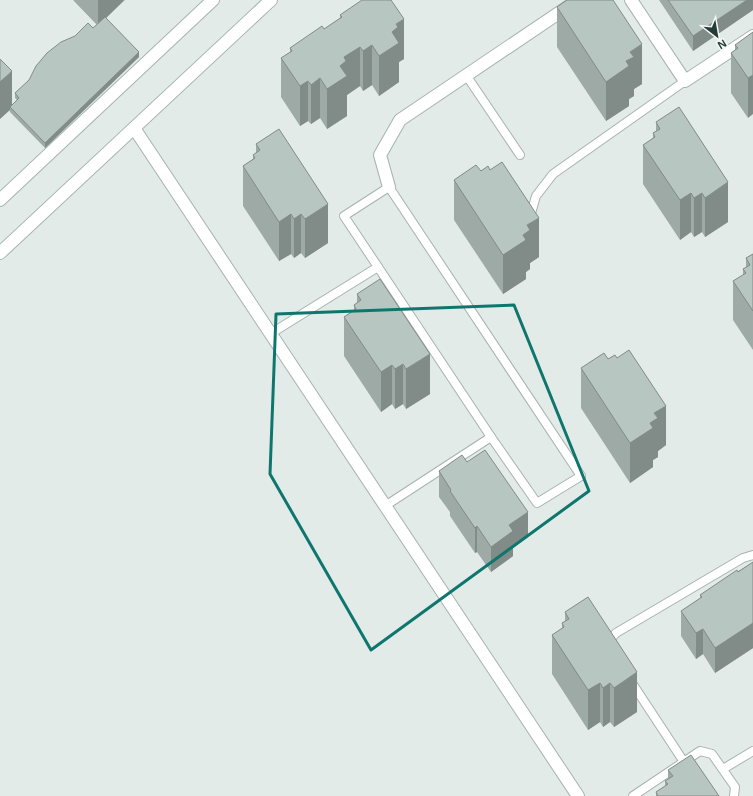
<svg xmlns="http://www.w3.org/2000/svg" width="753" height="796" font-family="Arial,sans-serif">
	<rect width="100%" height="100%" fill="#e3ebe8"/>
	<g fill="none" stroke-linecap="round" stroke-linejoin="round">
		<defs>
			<g id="lane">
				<polyline points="466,75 520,155"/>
				<polyline points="530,217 536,196 553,174 685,81"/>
				<polyline points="378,267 491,437"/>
				<polyline points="270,334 378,267 344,216 389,187 581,476 537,503 491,437 385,506"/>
				<polyline points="607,643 616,633 743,558 753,555"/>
				<polyline points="632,683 684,762"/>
				<polyline points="723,769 753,751"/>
				<polyline points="633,796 700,751 712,754 735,787 734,796"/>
			</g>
			<g id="street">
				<polyline points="631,0 685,81 753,36"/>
				<polyline points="134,128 578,796"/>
				<polyline points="389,187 380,155 400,120 578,0"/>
				<polyline points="0,200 213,0"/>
				<polyline points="0,253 271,0"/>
			</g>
		</defs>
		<use href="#lane" stroke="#a6b3af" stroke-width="10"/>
		<use href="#street" stroke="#a6b3af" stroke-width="14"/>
		<use href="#lane" stroke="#fff" stroke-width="8"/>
		<use href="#street" stroke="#fff" stroke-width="12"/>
	</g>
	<g fill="#9eaaa6">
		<polygon points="73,0 125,0 106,18 139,57 45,148 10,112 0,59 12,105 17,100 15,98 15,93 97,25"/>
		<polygon points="659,0 753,0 753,10 693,51"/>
		<polygon points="557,7 642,84 634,89 634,96 629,99 629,106 606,121 557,47"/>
		<polygon points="340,15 404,59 399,62 399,82 379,96 372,85 363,91 360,86 347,95 347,116 327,129 320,118 311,124 308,121 300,126 281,97 281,58 290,52 290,48 324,29 340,18"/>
		<polygon points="753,32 748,118 731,93 731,53 735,50 735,45"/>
		<polygon points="656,122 728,222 705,237 702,232 694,237 691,232 680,240 643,184 643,145 653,138 653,133 656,131"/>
		<polygon points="256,144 328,243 305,258 301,253 294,258 291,254 279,261 243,206 243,166 253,159 253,155 256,153"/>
		<polygon points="454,180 539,257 530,263 530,269 526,272 526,279 503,294 454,220"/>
		<polygon points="753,254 753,350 733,320 733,281 743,275 743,269 746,267 746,258"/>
		<polygon points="357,294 430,394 406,409 403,404 395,409 392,404 381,412 344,356 344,317 354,310 354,305 357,303"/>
		<polygon points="581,368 666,445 658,451 658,457 653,460 653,467 630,483 581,408"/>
		<polygon points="467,462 528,537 513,547 513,556 491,572 477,552 475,553 450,516 450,512 439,497 439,471"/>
		<polygon points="753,562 753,648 715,673 703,654 696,659 681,636 681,611 700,598 700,595"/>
		<polygon points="565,612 637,712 614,727 610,722 603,727 600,722 588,730 552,674 552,635 562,628 562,623 565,621"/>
		<polygon points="668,770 719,796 656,796 656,792 665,786 665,781 668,779"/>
	</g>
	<g fill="#818b87">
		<polygon points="98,0 124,0 98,26"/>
		<polygon points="747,0 753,0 753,10 693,51 693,36"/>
		<polygon points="404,19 404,59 399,62 399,82 379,96 379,56 396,24"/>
		<polygon points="642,44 642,84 634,89 634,96 629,99 629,106 606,121 606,82 626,61 630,52"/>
		<polygon points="372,45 372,85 363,91 363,51"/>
		<polygon points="360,47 360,86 347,95 347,116 327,129 327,89 344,57"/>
		<polygon points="139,52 139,57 45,148 45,143"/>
		<polygon points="12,71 12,108 10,107 10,110 0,119 0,82"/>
		<polygon points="753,75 753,114 748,118 748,78"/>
		<polygon points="320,78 320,118 311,124 311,85"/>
		<polygon points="308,81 308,121 300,126 300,86"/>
		<polygon points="728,182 728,222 705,237 705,198"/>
		<polygon points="691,193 691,232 680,240 680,200"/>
		<polygon points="702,193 702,232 694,237 694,198"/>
		<polygon points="328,204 328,243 305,258 305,219"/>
		<polygon points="291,214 291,254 279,261 279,222"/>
		<polygon points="301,214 301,253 294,258 294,219"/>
		<polygon points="539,218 539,257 530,263 530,269 526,272 526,279 503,294 503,255 523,235 527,225"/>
		<polygon points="430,354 430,394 406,409 406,369"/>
		<polygon points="403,364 403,404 395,409 395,369"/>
		<polygon points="392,365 392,404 381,412 381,372"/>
		<polygon points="666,406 666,445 658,451 658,457 653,460 653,467 630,483 630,443 650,423 654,413"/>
		<polygon points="528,512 528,537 513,547 513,556 491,572 491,547 509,525"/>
		<polygon points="477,526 477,552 475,553 475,528"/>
		<polygon points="753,623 753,648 715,673 715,648"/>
		<polygon points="703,629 703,654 696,659 696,633"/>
		<polygon points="637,672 637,712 614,727 614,688"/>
		<polygon points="600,683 600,722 588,730 588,690"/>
		<polygon points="610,683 610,722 603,727 603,688"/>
	</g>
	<g fill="#b8c6c1" stroke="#818b87">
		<polygon points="362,0 391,0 404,19 396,24 398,27 392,32 399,43 379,56 372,45 363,51 360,47 344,57 346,61 340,66 347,76 327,89 320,78 311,85 308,81 300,86 281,58 292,51 290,48 322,26 324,29 342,17 340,15"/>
		<polygon points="567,0 613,0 642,44 630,52 634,57 626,61 629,66 606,82 557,7"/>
		<polygon points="668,0 747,0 693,36"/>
		<polygon points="105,17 139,52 45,143 10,107 19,98 15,93 29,80 36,66 47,53 61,42 75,36 88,23 93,28"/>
		<polygon points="753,32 753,75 748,78 731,53 738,48 735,45"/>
		<polygon points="0,59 12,71 0,82"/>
		<polygon points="679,107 728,182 705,198 702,193 694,198 691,193 680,200 643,145 655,137 653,133 660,129 656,122"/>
		<polygon points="279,129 328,204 305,219 301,214 294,219 291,214 279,222 243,166 255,158 253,155 260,150 256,144"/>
		<polygon points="502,162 539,218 527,225 530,230 523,235 526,240 503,255 454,180 476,165 481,171 488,166 490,170"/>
		<polygon points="753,254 753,311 733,281 746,273 743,269 750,265 746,258"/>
		<polygon points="380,279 430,354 406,369 403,364 395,369 392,365 381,372 344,317 356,309 354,305 361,300 357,294"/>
		<polygon points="629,350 666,406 654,413 658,418 650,423 653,428 630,443 581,368 604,353 608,359 615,355 617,358"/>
		<polygon points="485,450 528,512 509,525 513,531 491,547 477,526 475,528 450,491 451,490 439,471 462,455 467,462"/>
		<polygon points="753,562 753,623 715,648 703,629 696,633 681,611 702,597 700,595 737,570 738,572"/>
		<polygon points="588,597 637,672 614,688 610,683 603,688 600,683 588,690 552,635 564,627 562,623 569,619 565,612"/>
		<polygon points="691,755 719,796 658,796 656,792 668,784 665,781 673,776 668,770"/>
	</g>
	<path fill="none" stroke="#0f766e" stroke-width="3" stroke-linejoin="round" d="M 514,305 L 589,491 L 371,650 L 270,474 L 276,314 Z"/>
	<g transform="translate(717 36) rotate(149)" stroke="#f3f8f6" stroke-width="3" paint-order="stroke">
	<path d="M0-3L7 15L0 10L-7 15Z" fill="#243b36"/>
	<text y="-6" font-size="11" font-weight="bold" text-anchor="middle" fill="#243b36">N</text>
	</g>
</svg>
